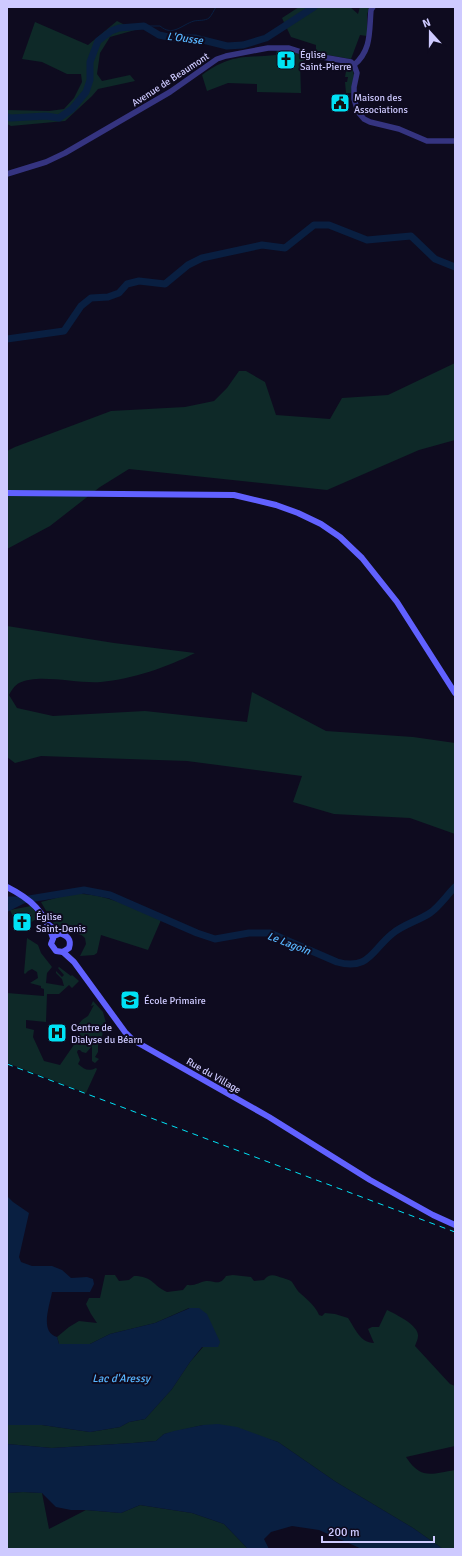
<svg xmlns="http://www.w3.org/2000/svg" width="462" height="1556" font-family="Signika,sans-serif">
	<rect width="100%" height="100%" fill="#0e0b1f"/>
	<g fill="#0e2928" fill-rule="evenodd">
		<polygon points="299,7 350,7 358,14 360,7 369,8 367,15 367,36 360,35 351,59 316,53 316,45 291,37 282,18"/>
		<polygon points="117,21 135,30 110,37 100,53 97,74 102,81 130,75 135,81 98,89 92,96 65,121 11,126 7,124 7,110 49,111 64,109 74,98 82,82 81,74 67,74 42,62 22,59 35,22 88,45"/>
		<path d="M 277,50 L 289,51 L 304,55 L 305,60 L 300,62 L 301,93 L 257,92 L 257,84 L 228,83 L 207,91 L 202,75 C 231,54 243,58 276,55 Z"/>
		<polygon points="347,66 352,68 354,75 351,93 346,93 345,82 347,82 348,77 345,77"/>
		<polygon points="455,363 455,440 419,450 327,490 129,469 100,487 50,526 7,549 7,451 15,447 111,411 185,407 214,401 227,388 239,371 246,371 265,382 276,415 330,419 342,398 388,395"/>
		<path d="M 7,626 L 114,643 L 195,653 C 168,667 132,679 101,682 C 77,684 39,673 19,683 C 15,685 11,691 9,695 L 17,708 L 53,716 L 145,711 L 247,722 L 252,692 L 326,731 L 413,737 L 455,743 L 455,834 L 410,818 L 334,814 L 293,802 L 302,776 L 187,761 L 41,756 L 15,763 L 7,757 Z"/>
		<path d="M 71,894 C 103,892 133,908 161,920 L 148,950 L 101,935 L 97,953 L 94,955 L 80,956 L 86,944 L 85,938 C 78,930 66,936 58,929 C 53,923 45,909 41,902 Z"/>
		<path d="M 31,906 L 39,917 L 20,930 L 15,929 L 13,926 L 14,919 L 10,910 ZM 23,916 L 28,918 L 28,922 L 20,928 L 19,926 L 16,927 L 15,921 Z"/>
		<path d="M 27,938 L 38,945 L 41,953 L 52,967 L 47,973 L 46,983 L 64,986 L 62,979 L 56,973 L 56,971 L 62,977 L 64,975 L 58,968 L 59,967 L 71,976 L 72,975 L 79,981 L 72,988 L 69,985 L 59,994 L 47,994 L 46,1022 L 26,1020 L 26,1028 L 34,1030 L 33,1037 L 44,1061 L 60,1065 L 80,1036 L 78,1025 L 82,1020 L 88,1016 L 94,1005 L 91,1006 L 93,1001 L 103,1012 L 106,1023 L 103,1029 L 102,1038 L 98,1045 L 98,1052 L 95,1057 L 99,1059 L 95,1063 L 92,1061 L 92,1046 L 86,1053 L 82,1052 L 80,1050 L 78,1050 L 77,1052 L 80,1060 L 78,1064 C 84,1069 88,1072 96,1068 L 97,1069 L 86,1093 L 7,1063 L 7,993 L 44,996 L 44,989 L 41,988 L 41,986 L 30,983 L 38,978 L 37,972 L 32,969 L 28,971 L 25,974 L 24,973 Z"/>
		<path d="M 105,1275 L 115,1275 L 119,1281 L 129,1280 L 134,1276 C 153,1276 153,1286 167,1292 L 183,1290 L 187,1285 C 196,1286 199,1282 206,1281 C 215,1280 219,1287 226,1276 L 233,1275 L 251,1277 L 254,1281 L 264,1280 C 270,1272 276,1276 283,1278 C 287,1280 289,1279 292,1282 C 295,1286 297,1291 301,1294 C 308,1300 316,1307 319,1315 L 322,1316 L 325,1313 L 335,1314 L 348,1318 C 355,1328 360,1343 374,1343 L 368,1329 L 372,1327 L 379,1327 L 387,1310 C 395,1314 419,1325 418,1336 C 418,1339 416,1343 415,1346 L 450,1384 L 455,1386 L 455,1446 L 406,1457 C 421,1480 431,1474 455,1470 L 455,1549 L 443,1549 L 413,1528 L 336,1482 L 278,1442 L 259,1436 L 203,1425 L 164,1434 L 156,1441 L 133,1443 L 52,1448 L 7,1444 L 7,1425 L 42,1425 L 90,1432 L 120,1427 L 129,1422 L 145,1419 L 172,1389 L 190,1362 L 203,1347 L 189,1308 L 155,1323 L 110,1334 L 90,1344 L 59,1344 L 57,1337 L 69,1327 L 79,1321 L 97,1323 L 91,1314 L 86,1304 L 89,1298 L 100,1298 Z"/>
		<polygon points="23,1492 42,1493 49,1529 86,1510 121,1513 140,1505 192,1513 224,1524 248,1549 7,1549 7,1493"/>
	</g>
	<g fill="#091f41">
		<path d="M 7,1196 L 13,1202 L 29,1213 L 19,1257 L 21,1262 L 32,1266 L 52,1266 L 62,1270 L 71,1278 L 87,1277 L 93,1279 L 94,1284 L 90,1292 L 52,1292 C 50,1305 39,1332 57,1337 L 59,1344 L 90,1344 L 110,1334 L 155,1323 L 190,1308 L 199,1308 L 207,1314 L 220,1342 L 218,1347 L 202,1347 L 190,1362 L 172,1389 L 145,1419 L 129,1422 L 120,1427 L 90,1432 L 42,1425 L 7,1425 Z"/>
		<polygon points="218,1424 237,1427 278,1442 336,1482 413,1528 443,1549 362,1549 319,1530 292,1526 271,1532 264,1539 269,1549 248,1549 224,1524 192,1513 140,1505 121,1513 86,1510 71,1510 56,1507 42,1493 23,1492 7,1493 7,1444 52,1448 133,1443 156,1441 164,1434 174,1431 203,1425"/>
	</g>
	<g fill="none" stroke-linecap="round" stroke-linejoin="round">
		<path stroke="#091f41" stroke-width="1" d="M 144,26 L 160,26 C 173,37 181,25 194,21 C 199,20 205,21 209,18 C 212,15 214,10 216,7"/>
		<g stroke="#091f41" stroke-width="7">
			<polyline points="7,117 11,118 46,116 59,118 72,109 86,92 90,80 90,62 98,41 111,31 119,28 144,26 159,35 173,38 195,38 227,46 243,45 266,38 314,7"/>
			<polyline points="7,339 64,331 81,306 91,298 108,297 119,293 127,284 139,281 165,284 188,265 202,258 262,245 285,248 314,225 329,225 367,240 411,236 435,259 455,267"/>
			<path d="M 7,900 L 23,900 L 84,890 L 110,895 L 197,933 L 215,939 L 249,933 L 270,933 L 337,962 C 369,971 372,950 392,934 C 402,925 418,921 430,913 C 439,907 447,895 455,887"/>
			<polyline points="7,908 21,901"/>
		</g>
		<g stroke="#353480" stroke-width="5.5">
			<polyline points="354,65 357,73 354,87 354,99 358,112 364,119 370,122 399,129 427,141 455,141"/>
			<path d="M 354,65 C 372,50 369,31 371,10 L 373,7"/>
			<polyline points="7,174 46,162 65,153 170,92 217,59 226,56 268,48 289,48 311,55 351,62 354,65"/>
		</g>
		<g stroke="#6161ff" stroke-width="6">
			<polyline points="7,493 234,495 276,505 298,513 321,524 340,537 362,558 397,602 455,693"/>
			<path d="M 7,887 C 31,899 45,912 53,938"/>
			<path d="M 49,925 C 53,928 56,931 60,933 C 67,936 72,939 69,948 L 63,952 L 56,951 L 51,944 L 54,936 L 61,933"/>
			<polyline points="63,952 74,962 125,1032 133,1040 269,1117 370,1180 433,1215 455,1225"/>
		</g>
		<polyline stroke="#00e2f5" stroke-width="1" stroke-dasharray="6 5" stroke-linecap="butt" points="7,1064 455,1232"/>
	</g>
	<defs>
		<symbol id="church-square" viewBox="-11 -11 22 22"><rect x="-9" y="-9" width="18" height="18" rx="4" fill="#00e2f5" stroke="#0e0b1f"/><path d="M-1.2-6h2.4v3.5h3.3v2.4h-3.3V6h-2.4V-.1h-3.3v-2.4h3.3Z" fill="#111"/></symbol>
		<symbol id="civic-square" viewBox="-11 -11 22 22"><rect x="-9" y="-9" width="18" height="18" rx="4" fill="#00e2f5" stroke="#0e0b1f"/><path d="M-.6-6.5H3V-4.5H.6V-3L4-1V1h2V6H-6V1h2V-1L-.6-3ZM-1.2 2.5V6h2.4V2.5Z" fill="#111"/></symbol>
		<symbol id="school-square" viewBox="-11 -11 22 22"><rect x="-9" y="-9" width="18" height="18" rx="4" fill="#00e2f5" stroke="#0e0b1f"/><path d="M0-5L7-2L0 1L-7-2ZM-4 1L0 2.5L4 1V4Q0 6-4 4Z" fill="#111"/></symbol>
		<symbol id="hospital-square" viewBox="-11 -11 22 22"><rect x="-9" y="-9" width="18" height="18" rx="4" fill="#00e2f5" stroke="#0e0b1f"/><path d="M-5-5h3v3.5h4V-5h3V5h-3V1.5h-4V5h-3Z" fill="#111"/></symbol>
	</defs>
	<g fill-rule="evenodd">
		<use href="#church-square" x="275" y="49" width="22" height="22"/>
		<use href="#civic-square" x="329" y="92" width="22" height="22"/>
		<use href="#church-square" x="11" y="911" width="22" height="22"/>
		<use href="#school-square" x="119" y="989" width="22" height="22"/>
		<use href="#hospital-square" x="46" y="1022" width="22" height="22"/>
	</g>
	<g text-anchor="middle" stroke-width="4" stroke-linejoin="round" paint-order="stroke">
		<g font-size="10" fill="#cecaff" stroke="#0e0b1f" text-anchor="start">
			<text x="300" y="58">Église<tspan x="300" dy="12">Saint-Pierre</tspan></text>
			<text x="354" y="101">Maison des<tspan x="354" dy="12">Associations</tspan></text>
			<text x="36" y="920">Église<tspan x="36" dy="12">Saint-Denis</tspan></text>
			<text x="144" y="1004">École Primaire</text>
			<text x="71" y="1031">Centre de<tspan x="71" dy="12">Dialyse du Béarn</tspan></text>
		</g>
		<g font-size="10" fill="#cecaff" stroke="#0e0b1f">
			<text transform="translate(170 79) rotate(-33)" y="4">Avenue de Beaumont</text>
			<text transform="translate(214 1075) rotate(30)" y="4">Rue du Village</text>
		</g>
		<g font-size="11" font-style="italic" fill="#58b6ff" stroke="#0e0b1f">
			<text transform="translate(185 38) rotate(7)" y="4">L'Ousse</text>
			<text transform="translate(289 943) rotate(21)" y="4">Le Lagoin</text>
			<text x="121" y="1382">Lac d'Aressy</text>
		</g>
	</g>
	<rect width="462" height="1556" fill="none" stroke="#cecaff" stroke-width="16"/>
	<g transform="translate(430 32) rotate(339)" stroke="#0e0b1f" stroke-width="3" paint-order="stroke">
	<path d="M0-3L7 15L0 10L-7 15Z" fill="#cecaff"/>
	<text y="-6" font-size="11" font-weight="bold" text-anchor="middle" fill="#cecaff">N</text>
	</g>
	<path d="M322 1536v6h112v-6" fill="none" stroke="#cecaff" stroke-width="2"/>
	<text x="328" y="1536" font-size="12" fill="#cecaff" stroke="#0e0b1f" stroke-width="3" paint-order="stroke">200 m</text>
</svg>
